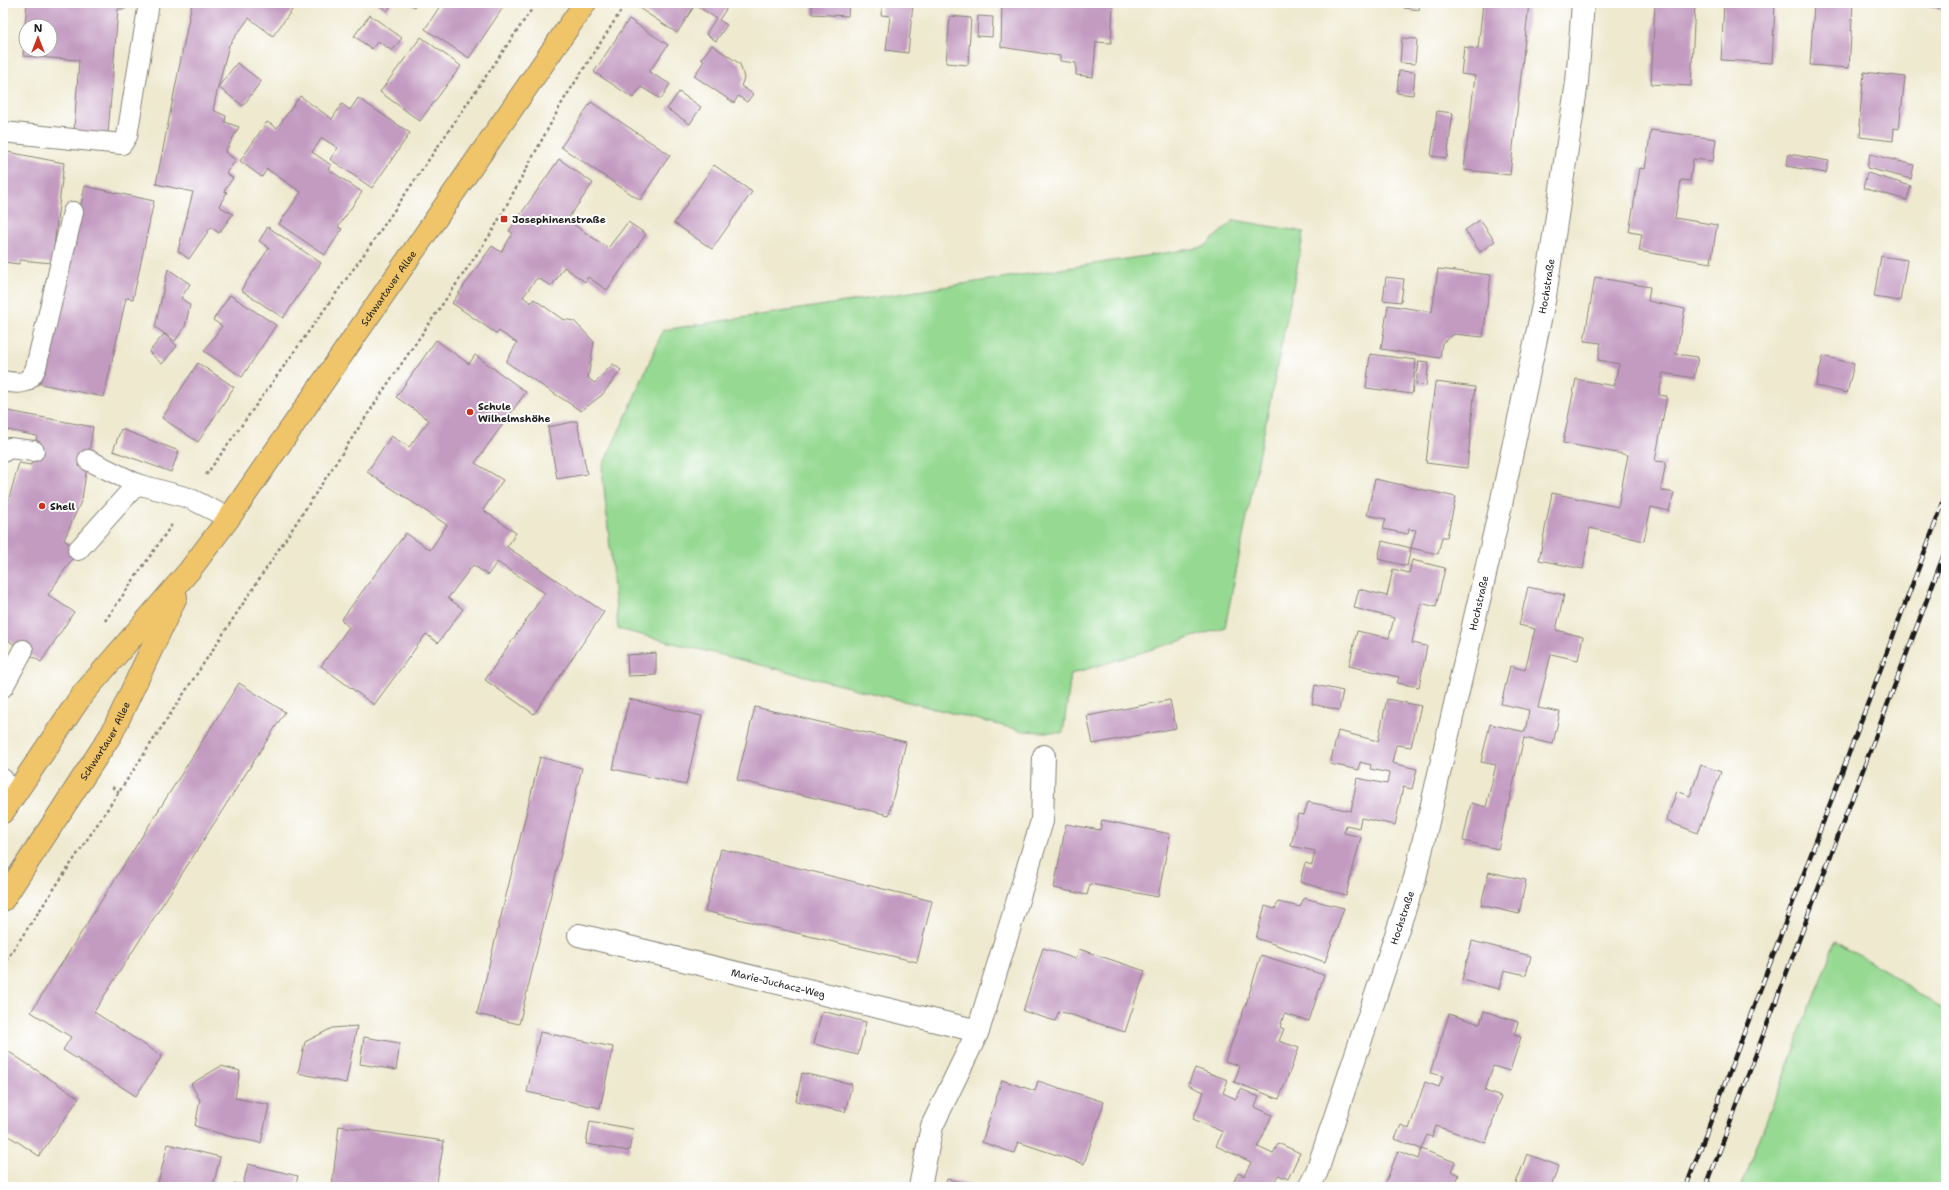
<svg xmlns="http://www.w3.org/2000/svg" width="1949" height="1190" font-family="'Shantell Sans',sans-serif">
	<rect width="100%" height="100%" fill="#fff"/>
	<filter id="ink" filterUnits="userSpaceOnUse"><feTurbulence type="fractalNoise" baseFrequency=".025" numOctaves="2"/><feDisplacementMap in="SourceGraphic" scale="8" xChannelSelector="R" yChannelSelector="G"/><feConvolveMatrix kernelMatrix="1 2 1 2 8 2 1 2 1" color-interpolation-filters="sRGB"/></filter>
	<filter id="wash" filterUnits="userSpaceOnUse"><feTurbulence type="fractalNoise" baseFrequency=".012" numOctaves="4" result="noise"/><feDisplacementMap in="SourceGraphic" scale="16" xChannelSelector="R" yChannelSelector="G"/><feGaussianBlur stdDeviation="0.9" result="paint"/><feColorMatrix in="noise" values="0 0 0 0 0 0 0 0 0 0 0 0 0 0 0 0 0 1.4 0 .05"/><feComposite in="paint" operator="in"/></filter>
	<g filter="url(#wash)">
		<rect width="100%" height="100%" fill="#eee9cf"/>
		<g fill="#95d992" stroke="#587a57">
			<polygon points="1234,220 1304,232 1225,627 1071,674 1063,733 1023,731 618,629 602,467 627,414 663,330 1204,247"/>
			<polygon points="1835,942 1888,972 1946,1012 1946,1187 1741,1187"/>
		</g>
		<g id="blocks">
			<g fill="#c39bc1">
				<polygon points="27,3 125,3 125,9 118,9 108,134 74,131 79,60 23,56 25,34 26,50 50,50 50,26 25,26"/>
				<polygon points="192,3 297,3 273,36 249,18 229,45 218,87 237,63 261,81 243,106 218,87 213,110 226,116 225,122 239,127 225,152 236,160 226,173 233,178 224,191 227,192 219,206 233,214 219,233 211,227 189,259 178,251 193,192 156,184"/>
				<polygon points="376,3 393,3 387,11"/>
				<polygon points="409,3 417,3 415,7"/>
				<polygon points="442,3 506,3 469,58 425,29"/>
				<polygon points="642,3 730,3 719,20 727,25 716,41 706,34 716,18 695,5 677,33 639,8"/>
				<polygon points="812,3 849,3 848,16 812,14"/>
				<polygon points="882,3 913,3 908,53 886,50 890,16 881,15"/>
				<polygon points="933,3 949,3 949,6"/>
				<polygon points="1002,3 1113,3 1111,43 1096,42 1093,77 1076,75 1076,63 1060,61 1060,56 1001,47"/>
				<polygon points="1404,3 1420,3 1419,10 1404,8"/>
				<polygon points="1483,3 1529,3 1510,175 1464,170 1475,76 1461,74 1464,47 1478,49"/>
				<polygon points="1655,3 1695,3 1691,86 1651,84"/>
				<polygon points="1724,3 1775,3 1772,63 1721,60"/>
				<polygon points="1814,3 1853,3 1849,68 1810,65"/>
				<polygon points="1922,3 1946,3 1946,12 1921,3"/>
				<polygon points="370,15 402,38 392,51 378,41 372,49 354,36"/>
				<polygon points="950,16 971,18 968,65 946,63"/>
				<polygon points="978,16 993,17 992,37 977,36"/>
				<polygon points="629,19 668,45 649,72 670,84 661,99 641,87 633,98 594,72"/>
				<polygon points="421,37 461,66 420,121 380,92"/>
				<polygon points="1402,38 1417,39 1415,64 1400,63"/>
				<polygon points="712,45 740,64 744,78 741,86 753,94 747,102 738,96 734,103 694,76 704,61 701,59"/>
				<polygon points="1399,71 1415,72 1413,95 1397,93"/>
				<polygon points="1864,72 1905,77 1899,129 1894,128 1893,141 1860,137 1861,125 1859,125"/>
				<polygon points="679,92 701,107 690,124 667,109"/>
				<polygon points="300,96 332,119 342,104 350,110 358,98 410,133 372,188 330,159 338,148 322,138 312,152 331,165 328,169 362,192 338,227 342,229 325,255 279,224 301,192 267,169 262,177 240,161 267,122 277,128"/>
				<polygon points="591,102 670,155 640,200 561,147"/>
				<polygon points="1437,111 1453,113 1447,158 1431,156"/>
				<polygon points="1651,130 1716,139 1713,161 1693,159 1690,181 1681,180 1675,218 1717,225 1711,263 1639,251 1642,234 1629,232 1640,168 1645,169"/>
				<polygon points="3,151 64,163 52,263 19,260 19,264 3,262"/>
				<polygon points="1789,154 1829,161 1826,173 1786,166"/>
				<polygon points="1870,154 1914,165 1911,179 1867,168"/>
				<polygon points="559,159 593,183 567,220 608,248 628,222 646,234 607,290 588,277 585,282 564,267 552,286 537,278 523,297 531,303 534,299 562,319 574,321 594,342 588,378 595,383 613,364 621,370 602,395 581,411 506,362 517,343 499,331 497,334 452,303 492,246 501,252 513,233 509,231"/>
				<polygon points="714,165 752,192 712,249 674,223"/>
				<polygon points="1867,173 1911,186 1907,200 1863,188"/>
				<polygon points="85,186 154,201 133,299 126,298 104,397 36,383 64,284"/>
				<polygon points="1480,220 1495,241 1480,252 1465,230"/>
				<polygon points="268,227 321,263 283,318 241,290 269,248 259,241"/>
				<polygon points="1881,256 1907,260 1900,301 1874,297"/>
				<polygon points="168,269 190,284 181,298 190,305 185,327 175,341 155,327"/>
				<polygon points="1438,269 1491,275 1483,337 1454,334 1442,343 1440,358 1381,349 1388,305 1432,312"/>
				<polygon points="1386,277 1404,279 1401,302 1383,300"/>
				<polygon points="1595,277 1650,287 1648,301 1685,309 1676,354 1698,357 1694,378 1663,373 1659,395 1667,396 1655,461 1666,462 1661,490 1674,493 1669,511 1651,507 1644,541 1590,528 1583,569 1539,560 1552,493 1618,507 1628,455 1563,443 1576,379 1614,386 1619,364 1598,360 1601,343 1584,341"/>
				<polygon points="230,295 276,325 242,377 204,351 222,326 213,320"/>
				<polygon points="164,334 177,346 162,364 149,352"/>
				<polygon points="436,340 469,364 475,355 526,392 475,463 503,480 483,510 516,533 507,547 604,612 534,714 485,680 545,593 497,562 488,575 473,565 448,598 463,609 438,643 426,634 374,705 321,666 349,627 341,620 406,533 430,550 447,525 367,472 391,436 409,447 429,420 396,397"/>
				<polygon points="1370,354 1416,360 1412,394 1366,388"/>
				<polygon points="1823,356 1854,364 1847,393 1816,386"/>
				<polygon points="1419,361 1429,362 1426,386 1416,384"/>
				<polygon points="198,363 234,387 198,442 162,418"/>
				<polygon points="1435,382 1475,387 1467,468 1426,463"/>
				<polygon points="3,410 93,427 82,499 64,540 78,550 48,595 74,612 41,662 3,637 3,519 19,463 31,465 37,436 3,429"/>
				<polygon points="577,421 587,474 557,479 548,427"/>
				<polygon points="121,429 179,451 171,472 113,451"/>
				<polygon points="1375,479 1456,497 1447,537 1442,537 1438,554 1411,548 1416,530 1409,529 1408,534 1383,529 1386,519 1367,515"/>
				<polygon points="1382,541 1411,548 1407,566 1378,559"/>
				<polygon points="1412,560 1445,568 1436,607 1421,603 1416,623 1412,643 1427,646 1419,687 1397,683 1399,677 1349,666 1357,631 1389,638 1394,618 1354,608 1359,589 1387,596 1393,569 1409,573"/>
				<polygon points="1528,587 1564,595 1556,630 1583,637 1578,660 1551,654 1538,708 1560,712 1553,744 1524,738 1498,849 1463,841 1471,803 1486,807 1496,765 1481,762 1490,724 1525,732 1529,710 1501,704 1510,666 1525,670 1535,629 1519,625"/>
				<polygon points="656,653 656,675 628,676 627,655"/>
				<polygon points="239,683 285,712 94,1012 162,1056 136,1096 63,1050 71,1037 31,1012"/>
				<polygon points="1315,685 1343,691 1339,710 1312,704"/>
				<polygon points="629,699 702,716 686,785 613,769"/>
				<polygon points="1387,699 1421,706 1411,747 1396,745 1392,763 1417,769 1412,789 1403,787 1395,825 1361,818 1359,828 1346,825 1344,833 1361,837 1346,895 1300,882 1305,863 1312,865 1315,851 1291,846 1298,814 1304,815 1308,802 1351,811 1357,778 1387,784 1389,773 1370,769 1371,765 1360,762 1359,770 1330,764 1338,731 1378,741"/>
				<polygon points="1170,700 1176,728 1093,744 1087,716"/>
				<polygon points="755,707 906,742 889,815 737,780"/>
				<polygon points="540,757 582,768 519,1024 477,1014"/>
				<polygon points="1701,765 1721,772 1698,833 1666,821 1677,791 1690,796"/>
				<polygon points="1102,820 1170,834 1158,897 1090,884 1087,895 1054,888 1066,824 1100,830"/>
				<polygon points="721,849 932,901 917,962 705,911"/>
				<polygon points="1489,872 1526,880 1519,914 1481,905"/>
				<polygon points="1304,898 1344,908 1325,962 1256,938 1265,906 1275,909 1278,902 1300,907"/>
				<polygon points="1472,941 1531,956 1526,975 1504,970 1499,989 1462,980"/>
				<polygon points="1043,948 1076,959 1079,949 1145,971 1125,1032 1059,1011 1055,1021 1023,1011"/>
				<polygon points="1261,955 1324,975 1309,1021 1284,1014 1280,1027 1284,1029 1279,1041 1299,1048 1279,1099 1234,1082 1240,1066 1225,1061 1247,1001"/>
				<polygon points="822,1011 866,1022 858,1055 814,1044"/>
				<polygon points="1484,1011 1518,1022 1514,1035 1521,1037 1510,1071 1493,1066 1485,1091 1501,1097 1486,1143 1436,1126 1432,1137 1427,1135 1421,1149 1395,1139 1401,1125 1409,1129 1425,1082 1439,1087 1443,1076 1430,1073 1449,1014 1480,1024"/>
				<polygon points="357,1026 346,1083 298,1073 305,1042 332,1028"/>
				<polygon points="540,1032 613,1047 600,1108 527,1092"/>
				<polygon points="364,1037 400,1043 396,1070 360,1064"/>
				<polygon points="3,1048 79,1098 39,1156 3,1132"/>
				<polygon points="221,1066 240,1071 235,1098 269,1105 261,1143 228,1136 195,1126 200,1100 191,1084"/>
				<polygon points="1195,1068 1228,1080 1223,1093 1236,1099 1241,1089 1259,1097 1255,1107 1272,1115 1258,1147 1273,1154 1278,1143 1300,1153 1288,1179 1278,1175 1272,1187 1231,1187 1238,1173 1244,1176 1251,1162 1216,1146 1223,1132 1193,1119 1204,1092 1188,1085"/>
				<polygon points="802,1073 852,1084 845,1112 796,1101"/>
				<polygon points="1002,1080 1035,1091 1038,1081 1104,1102 1084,1164 1018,1142 1014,1153 982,1142"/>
				<polygon points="590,1121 633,1129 629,1151 586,1144"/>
				<polygon points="339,1126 444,1141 436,1187 332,1187"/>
				<polygon points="168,1144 220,1157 213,1187 157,1187"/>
				<polygon points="1421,1149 1455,1162 1451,1171 1459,1175 1454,1187 1384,1187 1398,1151 1418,1159"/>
				<polygon points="1527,1154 1559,1166 1551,1187 1526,1187 1516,1183"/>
				<polygon points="248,1164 298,1176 295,1187 233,1187 234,1183 243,1185"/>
				<polygon points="947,1179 979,1186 978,1187 945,1187"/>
			</g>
		</g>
	</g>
	<g filter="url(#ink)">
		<use href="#blocks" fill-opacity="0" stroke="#858276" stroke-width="1"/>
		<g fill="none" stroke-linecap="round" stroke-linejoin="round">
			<defs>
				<g id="service">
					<polyline points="3,132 122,144 127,136 149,3"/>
					<path d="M 3,381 C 21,384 29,385 36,367 L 73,212"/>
					<polyline points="3,452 9,448 34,451"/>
					<polyline points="88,460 137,484"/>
					<polyline points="78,550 137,484 189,498 229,518"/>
					<polyline points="3,687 23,650"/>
					<polyline points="3,779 7,806"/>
				</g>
				<g id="minor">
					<path id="s1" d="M 579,935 L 978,1031"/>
					<polyline points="920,1187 932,1126 978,1031 1042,821 1044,756"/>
					<path id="s2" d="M 1309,1187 L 1317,1171 L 1415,878 L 1500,509 L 1545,296 L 1577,82 L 1583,3"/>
				</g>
				<g id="primary">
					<path id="s3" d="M 3,812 L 82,695 L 189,571 L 229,518 L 585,3"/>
					<path id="s4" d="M 3,900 L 112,733 L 176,597"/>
				</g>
			</defs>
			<use href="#service" stroke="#858276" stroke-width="22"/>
			<use href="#minor" stroke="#858276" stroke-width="24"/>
			<use href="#primary" stroke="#858276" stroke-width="24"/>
			<g stroke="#858276" stroke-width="2.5" stroke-dasharray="3 3" stroke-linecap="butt">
				<polyline points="206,475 367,250 536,3"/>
				<polyline points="105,621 173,523"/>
				<polyline points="112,787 119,792"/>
				<polyline points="3,965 119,792 389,382 492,232 563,101 626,3"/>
			</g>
			<use href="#service" stroke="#fff" stroke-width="20"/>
			<use href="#minor" stroke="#fff" stroke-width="22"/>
			<use href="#primary" stroke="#f0c469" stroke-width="22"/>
			<defs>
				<g id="rail">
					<polyline points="1686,1187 1946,495"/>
					<polyline points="1706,1187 1946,549"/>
				</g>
			</defs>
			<use href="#rail" stroke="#1c1c1c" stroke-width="4.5"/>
			<use href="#rail" stroke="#fff" stroke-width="3" stroke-dasharray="9" stroke-linecap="butt"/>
		</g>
	</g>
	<g fill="#c8321e" stroke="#fff" stroke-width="1.5">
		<rect x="500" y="215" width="8" height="8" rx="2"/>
		<circle cx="470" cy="412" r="4"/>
		<circle cx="42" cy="506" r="4"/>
	</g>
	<g text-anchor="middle" stroke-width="4" stroke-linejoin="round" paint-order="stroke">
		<g font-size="10" font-weight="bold" fill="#1c1c1c" stroke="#fff" text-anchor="start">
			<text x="512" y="223">Josephinenstraße</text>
			<text x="478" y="410">Schule<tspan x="478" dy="12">Wilhelmshöhe</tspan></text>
			<text x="50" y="510">Shell</text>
		</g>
		<g font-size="10" fill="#1c1c1c" stroke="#fff">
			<text dy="4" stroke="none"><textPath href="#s2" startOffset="933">Hochstraße</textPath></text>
			<text dy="4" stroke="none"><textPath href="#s3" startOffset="651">Schwartauer Allee</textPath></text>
			<text dy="4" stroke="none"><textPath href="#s2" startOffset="609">Hochstraße</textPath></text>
			<text dy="4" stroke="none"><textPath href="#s4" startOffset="189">Schwartauer Allee</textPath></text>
			<text dy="4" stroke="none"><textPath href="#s2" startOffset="285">Hochstraße</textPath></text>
			<text dy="4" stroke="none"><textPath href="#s1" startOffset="205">Marie-Juchacz-Weg</textPath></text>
		</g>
	</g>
	<rect width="1949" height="1190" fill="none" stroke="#fff" stroke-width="16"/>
	<g transform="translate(38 38)"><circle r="19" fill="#ffffff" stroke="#a4a4a4"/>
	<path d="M0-3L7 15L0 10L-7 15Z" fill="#c8321e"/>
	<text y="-6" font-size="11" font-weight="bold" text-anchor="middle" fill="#1c1c1c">N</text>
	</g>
</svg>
